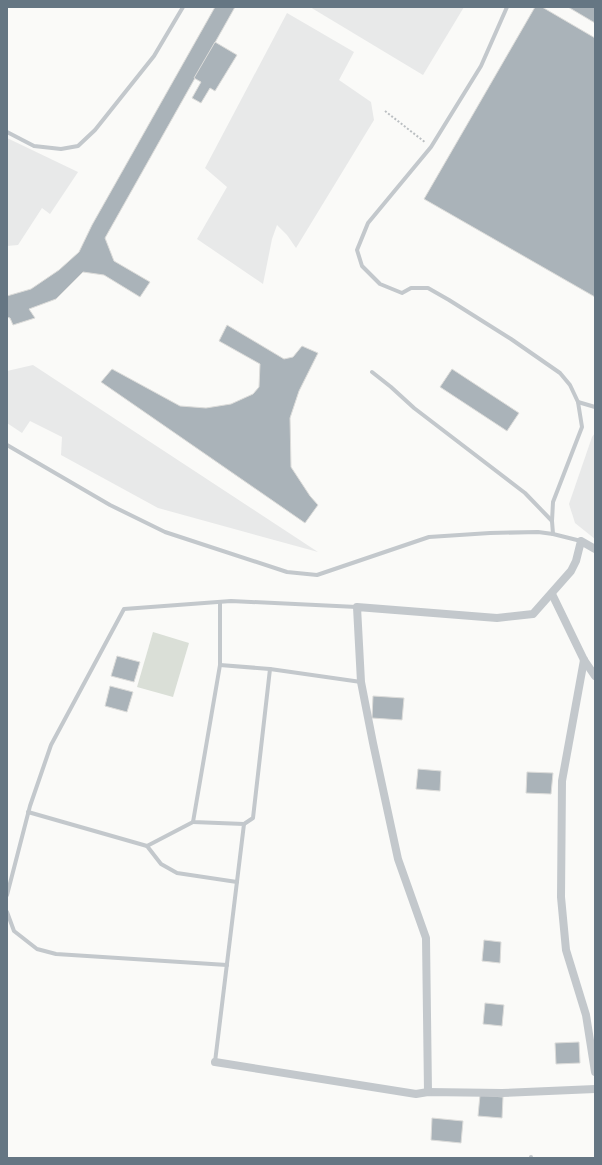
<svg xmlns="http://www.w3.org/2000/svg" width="602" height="1165" font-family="Figtree,sans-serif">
	<rect width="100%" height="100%" fill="#fafaf8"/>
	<g fill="#e8e9e9">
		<polygon points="310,7 464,7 423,75"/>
		<polygon points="287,13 354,52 339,80 371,102 374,120 296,248 287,235 277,225 272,239 263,284 197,239 227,187 205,168"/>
		<polygon points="7,138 78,172 50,214 42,208 18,245 7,246"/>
		<polygon points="33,365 318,552 158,508 61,455 62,437 30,421 22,433 7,423 7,371"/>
		<polygon points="595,433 595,539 575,523 569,504 592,437"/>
	</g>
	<polygon fill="#dadfd7" points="153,632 189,643 173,697 137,687"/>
	<g fill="#aab3b9" stroke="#dcdcda">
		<polygon points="215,7 235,7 105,238 114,261 150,282 140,297 104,275 83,272 56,299 29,309 35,318 13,325 10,318 7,317 7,296 31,289 59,270 79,252 92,225"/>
		<polygon points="535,7 542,7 595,38 595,297 424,199"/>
		<polygon points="568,7 595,7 595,23"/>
		<polygon points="215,42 237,55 215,91 210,88 201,103 192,98 201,82 194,78"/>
		<polygon points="227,325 284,359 293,357 302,346 318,353 299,391 290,418 291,467 310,496 318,505 305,523 101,382 112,369 180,406 206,408 231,404 253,394 259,387 260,364 219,341"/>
		<polygon points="452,369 519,413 507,431 440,387"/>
		<polygon points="117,656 140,662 134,682 111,676"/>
		<polygon points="110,686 133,692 127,712 105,706"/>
		<polygon points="373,696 404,698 402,720 372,718"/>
		<polygon points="418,769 441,771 440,791 416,789"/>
		<polygon points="527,772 553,773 551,794 526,793"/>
		<polygon points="484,940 501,942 500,963 482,961"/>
		<polygon points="485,1003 504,1005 502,1026 483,1024"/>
		<polygon points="579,1042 580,1063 556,1064 555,1043"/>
		<polygon points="480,1095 503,1097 502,1118 478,1116"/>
		<polygon points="432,1118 463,1121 461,1143 431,1140"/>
	</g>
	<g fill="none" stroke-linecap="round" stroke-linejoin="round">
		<polyline stroke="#bbbfc2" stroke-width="2" stroke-dasharray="2 2" stroke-linecap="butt" points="385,111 426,143"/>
		<g stroke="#c3c8cc" stroke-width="4">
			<polyline points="507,7 481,66 431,147 368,223 357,250 362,266 380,284 402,293 411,288 428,288 449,300 511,339 560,373 570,385 578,402 582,427 553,502 552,521 553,534"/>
			<polyline points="7,132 34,146 61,149 78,146 95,130 154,56 183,7"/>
			<polyline points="372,372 391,387 414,408 525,493 552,521"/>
			<polyline points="578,402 595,407"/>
			<polyline points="7,445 110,505 165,532 287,572 317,575 429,537 490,533 538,532 553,534 581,541"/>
			<polyline points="220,665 270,669 361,682"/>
			<polyline points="28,812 147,846 193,822"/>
			<polyline points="244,824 253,818 270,669"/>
			<polyline points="147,846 161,864 177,873 237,882"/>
			<polyline points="7,895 30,806 51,745 124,609 231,601 357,607"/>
			<polyline points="7,912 14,931 37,949 56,954 227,965"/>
			<polyline points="215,1062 244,824 193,822 220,665 220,602"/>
			<polyline points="531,1158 531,1157"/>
		</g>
		<g stroke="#c3c8cc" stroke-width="8">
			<polyline points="552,594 584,660 595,676"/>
			<polyline points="584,660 562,781 561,897 566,950 586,1015 595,1072"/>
			<polyline points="215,1062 416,1094 428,1092 502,1093 595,1089"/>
			<polyline points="428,1092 426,938 398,859 373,743 361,682 357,607 497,618 533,614 571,571 576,561 581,541 595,549"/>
		</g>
	</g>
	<rect width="602" height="1165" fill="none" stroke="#657683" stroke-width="16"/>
</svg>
